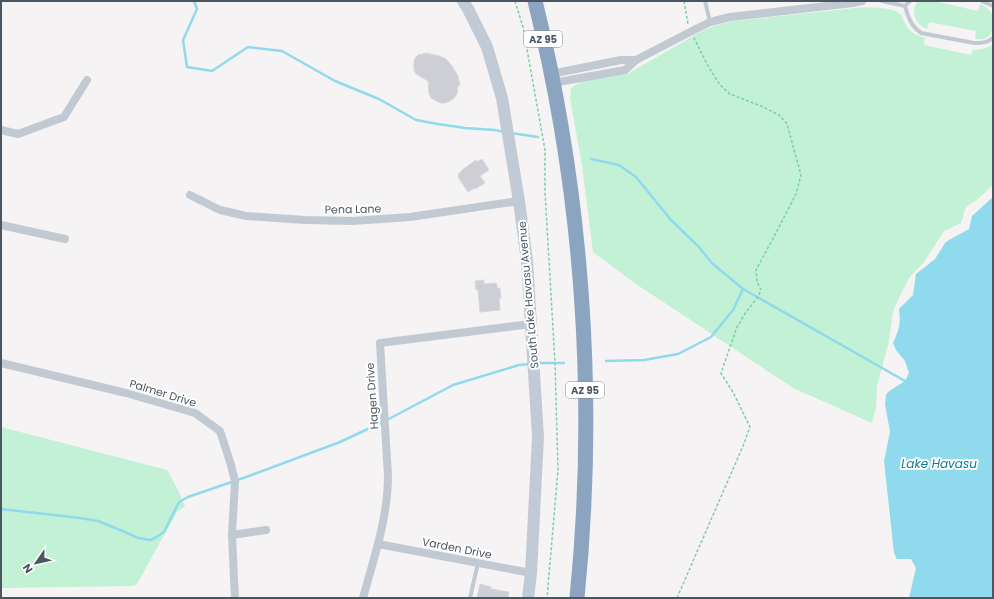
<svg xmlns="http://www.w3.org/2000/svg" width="994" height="599" font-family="Poppins,sans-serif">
	<rect width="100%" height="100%" fill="#f5f3f3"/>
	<g fill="#c3f1d5">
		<path d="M 918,1 L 934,1 L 978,11 L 980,4 C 994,10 993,16 993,31 C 987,38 985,40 975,39 L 976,31 L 929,22 L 927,29 C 915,24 910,12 918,1 Z"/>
		<path d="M 865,7 C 875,8 891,7 899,13 C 902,15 902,18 904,21 C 908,31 915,35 925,38 L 924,45 L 971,55 L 973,50 L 983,49 L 993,45 L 993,185 L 978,199 L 966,207 L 961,223 L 944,231 L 924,262 L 909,278 L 898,300 L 893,311 L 889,341 L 877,386 L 876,407 L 872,423 L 793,388 L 636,284 L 593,252 L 582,165 L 570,98 L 571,88 L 583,81 L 629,73 L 702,31 L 714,26 L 733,21 Z"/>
		<polygon points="1,427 167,470 179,492 185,506 177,512 138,582 136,585 132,586 1,588"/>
	</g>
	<path fill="#90daee" d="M 993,197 L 993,598 L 909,598 L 916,568 L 911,559 L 897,559 L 894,553 L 884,461 L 890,432 L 885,404 L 886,395 L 888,392 L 905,381 L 909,373 L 905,361 L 896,350 L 893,343 C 899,330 901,324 899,309 L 913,295 L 916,274 L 935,259 L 945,243 L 949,240 L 969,229 L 972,216 Z"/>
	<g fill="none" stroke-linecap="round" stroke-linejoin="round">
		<g stroke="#90daee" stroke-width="2.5">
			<polyline points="194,1 197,9 183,40 187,67 212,71 248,47 282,51 335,81 379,99 416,120 438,124 465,128 495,130 504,132"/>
			<polyline points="511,133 538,137"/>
			<polyline points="591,159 619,165 636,177 671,220 698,246 712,263 743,289 905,381"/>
			<polyline points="606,361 644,360 678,354 711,337 733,310 743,289"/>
			<polyline points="537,363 564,363"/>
			<polyline points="1,509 80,518 98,521 125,532 138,538 150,540 155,538 164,532 179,502 188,497 249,476 340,442 385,421 453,385 519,365 530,364"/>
		</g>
	</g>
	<g fill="#cdcfd5" stroke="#d7d9de">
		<polygon points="427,53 439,56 446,59 452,66 458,76 460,86 458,85 457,94 454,98 450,101 445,103 440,103 431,98 429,93 428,81 416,74 414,70 414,61 415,58 418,55"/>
		<polygon points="482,159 489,170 480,176 485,183 475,189 475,188 468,192 458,177 459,173 462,171 462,170 476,160 477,162"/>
		<polygon points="484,280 484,284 495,283 497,284 497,288 500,288 501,298 499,298 500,310 480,312 478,290 476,290 475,281"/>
		<polygon points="480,584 491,587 491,589 509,592 508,598 477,598"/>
	</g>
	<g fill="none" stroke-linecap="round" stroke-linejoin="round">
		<g stroke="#7ad0a6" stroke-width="1.5" stroke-dasharray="3 2" stroke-linecap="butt">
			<polyline points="515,1 523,27 545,150 545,192 555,363 558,470 547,598"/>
			<polyline points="684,1 688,24"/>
			<polyline points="677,598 743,446 750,427 734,394 721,373 737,327 746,312 758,297 761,290 757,282 756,270 777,231 796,194 801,175 787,124 779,115 761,106 730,94 720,85 707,64 694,38"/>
		</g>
		<g stroke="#c1cad2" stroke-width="4">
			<polyline points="705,1 710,22"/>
			<polyline points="882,1 905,6"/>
			<polyline points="982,1 993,6"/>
			<path d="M 905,6 C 908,17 911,26 921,33 L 974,43 C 981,43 987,43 993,38"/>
			<polyline points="905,6 910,1"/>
			<polyline points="470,598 478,563"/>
		</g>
		<g stroke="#c1cad2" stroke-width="8">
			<polyline points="551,74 621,60 636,60"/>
			<polyline points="553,83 625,70 636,60 690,32 710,22 730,17 853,3 862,1"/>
			<polyline points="1,130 18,134 64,117 87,80"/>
			<polyline points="190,195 220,210 246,216 305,220 353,221 410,217 519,201"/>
			<polyline points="1,225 65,239"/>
			<polyline points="1,363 126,393 195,413 220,431 231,465 235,481 232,535 235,598"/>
			<polyline points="232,535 266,530"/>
			<polyline points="378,544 531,573"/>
			<path d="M 363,598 C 374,558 388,517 388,476 L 380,343 L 531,324"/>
		</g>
		<polyline stroke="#c1cbd6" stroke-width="12" points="463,1 468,9 487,47 502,98 519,201 527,261 538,437 531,573 528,598"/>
		<path stroke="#8ba5c1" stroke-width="15" d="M 535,1 C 583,194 597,400 577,598"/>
	</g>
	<g text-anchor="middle" stroke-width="4" stroke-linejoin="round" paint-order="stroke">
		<g fill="#fff" stroke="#808990" stroke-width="1">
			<rect x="524" y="31" width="38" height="16" rx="3"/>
			<rect x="566" y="382" width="38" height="16" rx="3"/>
		</g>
		<g font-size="10" font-weight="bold" fill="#4a5661">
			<text x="543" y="43">AZ 95</text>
			<text x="585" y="394">AZ 95</text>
		</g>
		<g font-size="11" fill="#4a5661" stroke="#fff">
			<text transform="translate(353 209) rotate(-1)" y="4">Pena Lane</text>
			<text transform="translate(528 295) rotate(-95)" y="4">South Lake Havasu Avenue</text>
			<text transform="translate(163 393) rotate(17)" y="4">Palmer Drive</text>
			<text transform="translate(372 396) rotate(-94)" y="4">Hagen Drive</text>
			<text transform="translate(457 548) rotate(11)" y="4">Varden Drive</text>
		</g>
		<g font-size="12" font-style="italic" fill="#0c7c9b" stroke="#fff">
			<text x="939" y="468">Lake Havasu</text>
		</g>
	</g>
	<rect width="994" height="599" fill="none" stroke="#4a5661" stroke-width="4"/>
	<g transform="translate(36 563) rotate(236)" stroke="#ffffff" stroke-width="3" paint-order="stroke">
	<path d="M0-3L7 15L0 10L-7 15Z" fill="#4a5661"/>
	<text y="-6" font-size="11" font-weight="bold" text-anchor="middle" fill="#4a5661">N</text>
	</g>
</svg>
